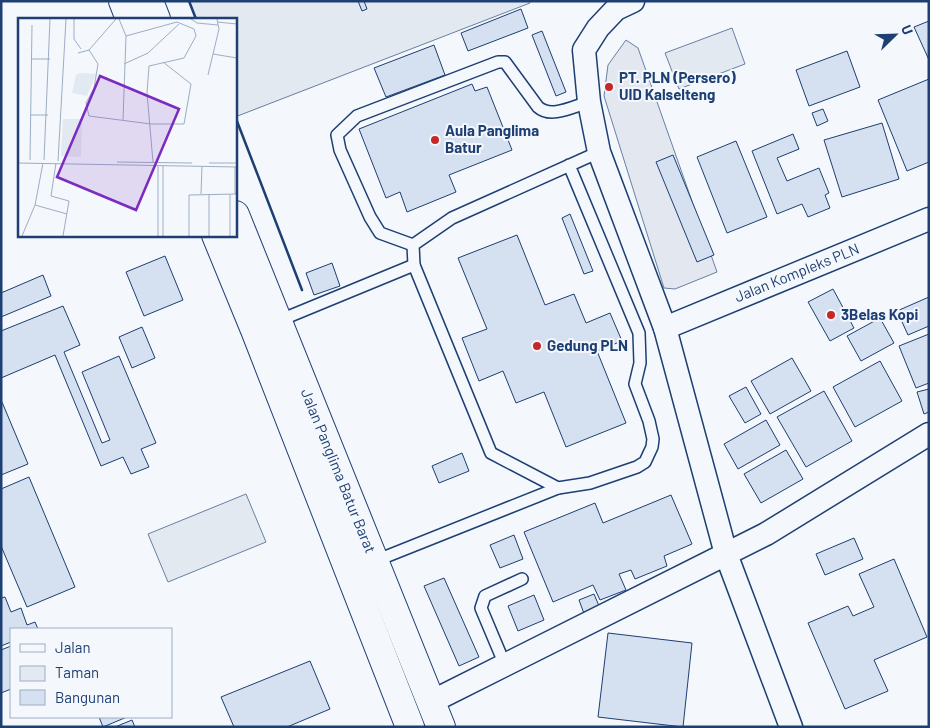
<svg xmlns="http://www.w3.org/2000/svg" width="930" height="728" font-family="Barlow,sans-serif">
	<rect width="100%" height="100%" fill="#f4f7fb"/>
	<g fill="#e3e9f0" stroke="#687fa3">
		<polygon points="189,1 529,1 530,3 235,117 235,19 196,19"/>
		<polygon points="732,28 745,64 679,89 665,53"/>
		<polygon points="246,494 266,542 168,582 148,534"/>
	</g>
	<polygon fill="#e3e8f0" stroke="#687fa3" points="626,40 638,48 717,272 675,289 664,288 604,96 608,65"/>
	<g fill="#d5e0f0" stroke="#1d3f73">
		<polygon points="358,1 364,1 367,9 362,11"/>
		<polygon points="521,9 528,28 468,51 461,33"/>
		<polygon points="929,21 929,60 914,27"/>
		<polygon points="542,31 566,92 556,96 532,35"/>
		<polygon points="434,45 445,75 386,97 374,68"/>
		<polygon points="847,51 860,87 809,106 796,70"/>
		<polygon points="929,79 929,162 907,171 878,100"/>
		<polygon points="472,84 475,91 487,87 512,150 449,175 456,192 407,212 400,192 386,198 359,129"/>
		<polygon points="823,109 828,121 817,126 812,113"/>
		<polygon points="882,123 899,179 842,197 824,140"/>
		<polygon points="793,134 799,149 777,158 787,181 819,168 829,193 825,195 830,208 808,217 802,204 777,214 752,151"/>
		<polygon points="736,141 767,217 727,233 697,157"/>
		<polygon points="673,155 714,255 697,262 656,162"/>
		<polygon points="570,214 593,271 584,274 562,218"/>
		<polygon points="517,235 545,305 574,294 586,323 610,313 622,341 597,351 626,423 566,447 544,392 516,403 503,371 479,381 462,338 487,329 458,258"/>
		<polygon points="165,256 183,300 144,316 126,272"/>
		<polygon points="332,263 340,286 314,295 306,273"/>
		<polygon points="43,275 51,296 1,317 1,293"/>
		<polygon points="833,289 854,328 830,341 808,302"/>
		<polygon points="929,297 929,326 908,335 897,311"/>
		<polygon points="63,306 80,345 64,352 102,443 110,440 82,372 119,356 156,443 141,449 149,467 131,474 123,457 101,466 55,355 1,378 1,331"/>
		<polygon points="880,318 894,343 861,361 847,336"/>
		<polygon points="142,327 155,358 132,368 119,337"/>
		<polygon points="929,334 929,383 916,388 899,346"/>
		<polygon points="792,358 811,391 770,414 751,381"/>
		<polygon points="880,361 902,401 855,427 833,387"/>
		<polygon points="746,387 761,414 745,423 729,396"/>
		<polygon points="929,389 929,412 924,414 917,392"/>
		<polygon points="824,391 852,441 806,467 777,417"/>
		<polygon points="2,402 28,464 1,475 1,403"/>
		<polygon points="766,420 780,445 738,469 724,444"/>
		<polygon points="786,450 803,479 761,503 744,474"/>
		<polygon points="462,453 469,471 439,483 432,466"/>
		<polygon points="29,477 75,587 27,607 1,546 1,489"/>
		<polygon points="671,495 692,544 664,556 667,566 635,579 631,570 619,574 626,590 600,600 593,585 553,602 524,532 595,503 603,523"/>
		<polygon points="514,535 523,559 500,568 490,545"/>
		<polygon points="854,538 863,559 825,575 816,554"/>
		<polygon points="894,559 927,637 874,660 888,691 845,709 808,623 848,606 853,616 874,607 859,574"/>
		<polygon points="444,578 479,657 459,666 424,586"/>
		<polygon points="594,594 602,613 586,619 579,600"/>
		<polygon points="534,595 544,620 518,631 508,606"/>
		<polygon points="5,597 11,612 21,608 27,625 35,622 38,629 11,629 11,642 1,646 1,598"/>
		<polygon points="608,633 692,643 683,727 598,717"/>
		<polygon points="11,646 11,689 1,693 1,650"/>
		<polygon points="310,661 330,709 287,727 234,727 221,697"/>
		<polygon points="99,717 127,717 103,727"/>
		<polygon points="132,720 135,727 115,727"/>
	</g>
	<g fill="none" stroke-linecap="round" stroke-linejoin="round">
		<defs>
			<g id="service">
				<polyline points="569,165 639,333 640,363 635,384 649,421 653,439 652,447 645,462 637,467 590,483 558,488 491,453 414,265 413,245 452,218 599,152"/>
				<path d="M 413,245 L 380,233 L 370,217 L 340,150 L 337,135 L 357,116 L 498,62 L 505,62 L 538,107 C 551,119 574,106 589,102"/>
				<polyline points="278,321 414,265"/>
				<polyline points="375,561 558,488"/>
				<polyline points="505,665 481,608 485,596 522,579"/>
			</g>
			<g id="minor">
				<polyline points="633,1 616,9 598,28 584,50 589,102 599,152 665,328 726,554 791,727"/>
				<polyline points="665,328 929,219"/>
				<polyline points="431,702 766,534 929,434"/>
			</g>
			<g id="secondary">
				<polyline points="123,1 130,19"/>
				<polyline points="149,1 156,19"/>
				<polyline points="235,215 441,727"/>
				<polyline points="216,235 255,330 410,727"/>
			</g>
		</defs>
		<use href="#service" stroke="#1d3f73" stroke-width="14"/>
		<use href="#minor" stroke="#1d3f73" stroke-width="25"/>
		<use href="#secondary" stroke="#1d3f73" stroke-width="30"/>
		<use href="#service" stroke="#f4f7fb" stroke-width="11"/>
		<use href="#minor" stroke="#f4f7fb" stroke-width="22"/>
		<use href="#secondary" stroke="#f4f7fb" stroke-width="28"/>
		<g stroke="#1d3f73" stroke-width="2.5">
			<polyline points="189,1 196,19"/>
			<polyline points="235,116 302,290"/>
		</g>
	</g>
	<g fill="#c62828" stroke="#f4f7fb" stroke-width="2">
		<circle cx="609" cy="87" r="5"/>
		<circle cx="435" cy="140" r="5"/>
		<circle cx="831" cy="315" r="5"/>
		<circle cx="537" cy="346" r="5"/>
	</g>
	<g text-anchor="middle" stroke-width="4" stroke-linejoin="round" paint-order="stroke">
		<g font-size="15" font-weight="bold" fill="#1d3f73" stroke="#f4f7fb" text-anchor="start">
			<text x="619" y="83">PT. PLN (Persero)<tspan x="619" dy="17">UID Kalselteng</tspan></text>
			<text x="445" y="136">Aula Panglima<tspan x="445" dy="17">Batur</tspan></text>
			<text x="841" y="320">3Belas Kopi</text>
			<text x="547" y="351">Gedung PLN</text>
		</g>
		<g font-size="15" fill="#1d3f73" stroke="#f4f7fb">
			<text transform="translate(797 273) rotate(-22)" y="5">Jalan Kompleks PLN</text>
			<text transform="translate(338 471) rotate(68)" y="5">Jalan Panglima Batur Barat</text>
		</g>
	</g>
	<g transform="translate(18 18)">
		<rect width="219" height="219" fill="#f4f7fb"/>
		<path d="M 62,55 L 78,56 L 69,78 L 54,75 L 58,57 ZM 45,101 L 64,101 L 63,139 L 43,138 Z" fill="#e3e9f0"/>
		<path fill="none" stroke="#9eadc5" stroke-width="1" d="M 56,1 L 56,21 L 63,31M 101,1 L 108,18 L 105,102M 173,1 L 179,5 L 200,7M 199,1 L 201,11 L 195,36 L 219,40M 199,4 L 219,6M 108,18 L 159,4M 71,32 L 98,1M 60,35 L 71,32 L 80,46 L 76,70 L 68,85 L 71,98 L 133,106 L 166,106 L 173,66 L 145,44M 14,41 L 32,41M 106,46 L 130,35 L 161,6M 190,57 L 195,36M 12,97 L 30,97M 12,142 L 14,7M 26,142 L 32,1M 40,143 L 48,1M 99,144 L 174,145M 135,144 L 129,75 L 131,48 L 166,40 L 178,18 L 176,11 L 159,4M 0,145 L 219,149M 38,145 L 33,178 L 51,183 L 45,218M 191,145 L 219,145M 140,148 L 140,218M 145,148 L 145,218M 217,149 L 217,176M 183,176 L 184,148M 191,176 L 191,218M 212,176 L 212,218M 17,187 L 49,196M 4,218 L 17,187 L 25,145M 171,218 L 171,177 L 219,176"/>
		<path fill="#7b2cbf" fill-opacity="0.15" stroke="#7b2cbf" stroke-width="2.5" d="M 82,58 L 161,91 L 118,192 L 39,159 Z"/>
		<rect width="219" height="219" fill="none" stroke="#1d3f73" stroke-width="2.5"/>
	</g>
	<rect width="930" height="728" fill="none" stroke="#1d3f73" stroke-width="5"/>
	<rect x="10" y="628" width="162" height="90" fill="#f4f7fb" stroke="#9eadc5"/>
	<rect x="20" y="644" width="25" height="8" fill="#f4f7fb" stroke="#9eadc5"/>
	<text x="55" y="653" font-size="15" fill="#1d3f73">Jalan</text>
	<rect x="20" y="666" width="25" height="15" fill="#e3e9f0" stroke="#9eadc5"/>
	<text x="55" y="678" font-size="15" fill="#1d3f73">Taman</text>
	<rect x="20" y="690" width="25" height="15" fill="#d5e0f0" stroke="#9eadc5"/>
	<text x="55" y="703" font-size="15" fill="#1d3f73">Bangunan</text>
	<g transform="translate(895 35) rotate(67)" stroke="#f4f7fb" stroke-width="4" paint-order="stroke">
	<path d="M0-4L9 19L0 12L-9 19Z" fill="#1d3f73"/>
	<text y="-8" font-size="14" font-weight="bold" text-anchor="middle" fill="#1d3f73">U</text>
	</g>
</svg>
